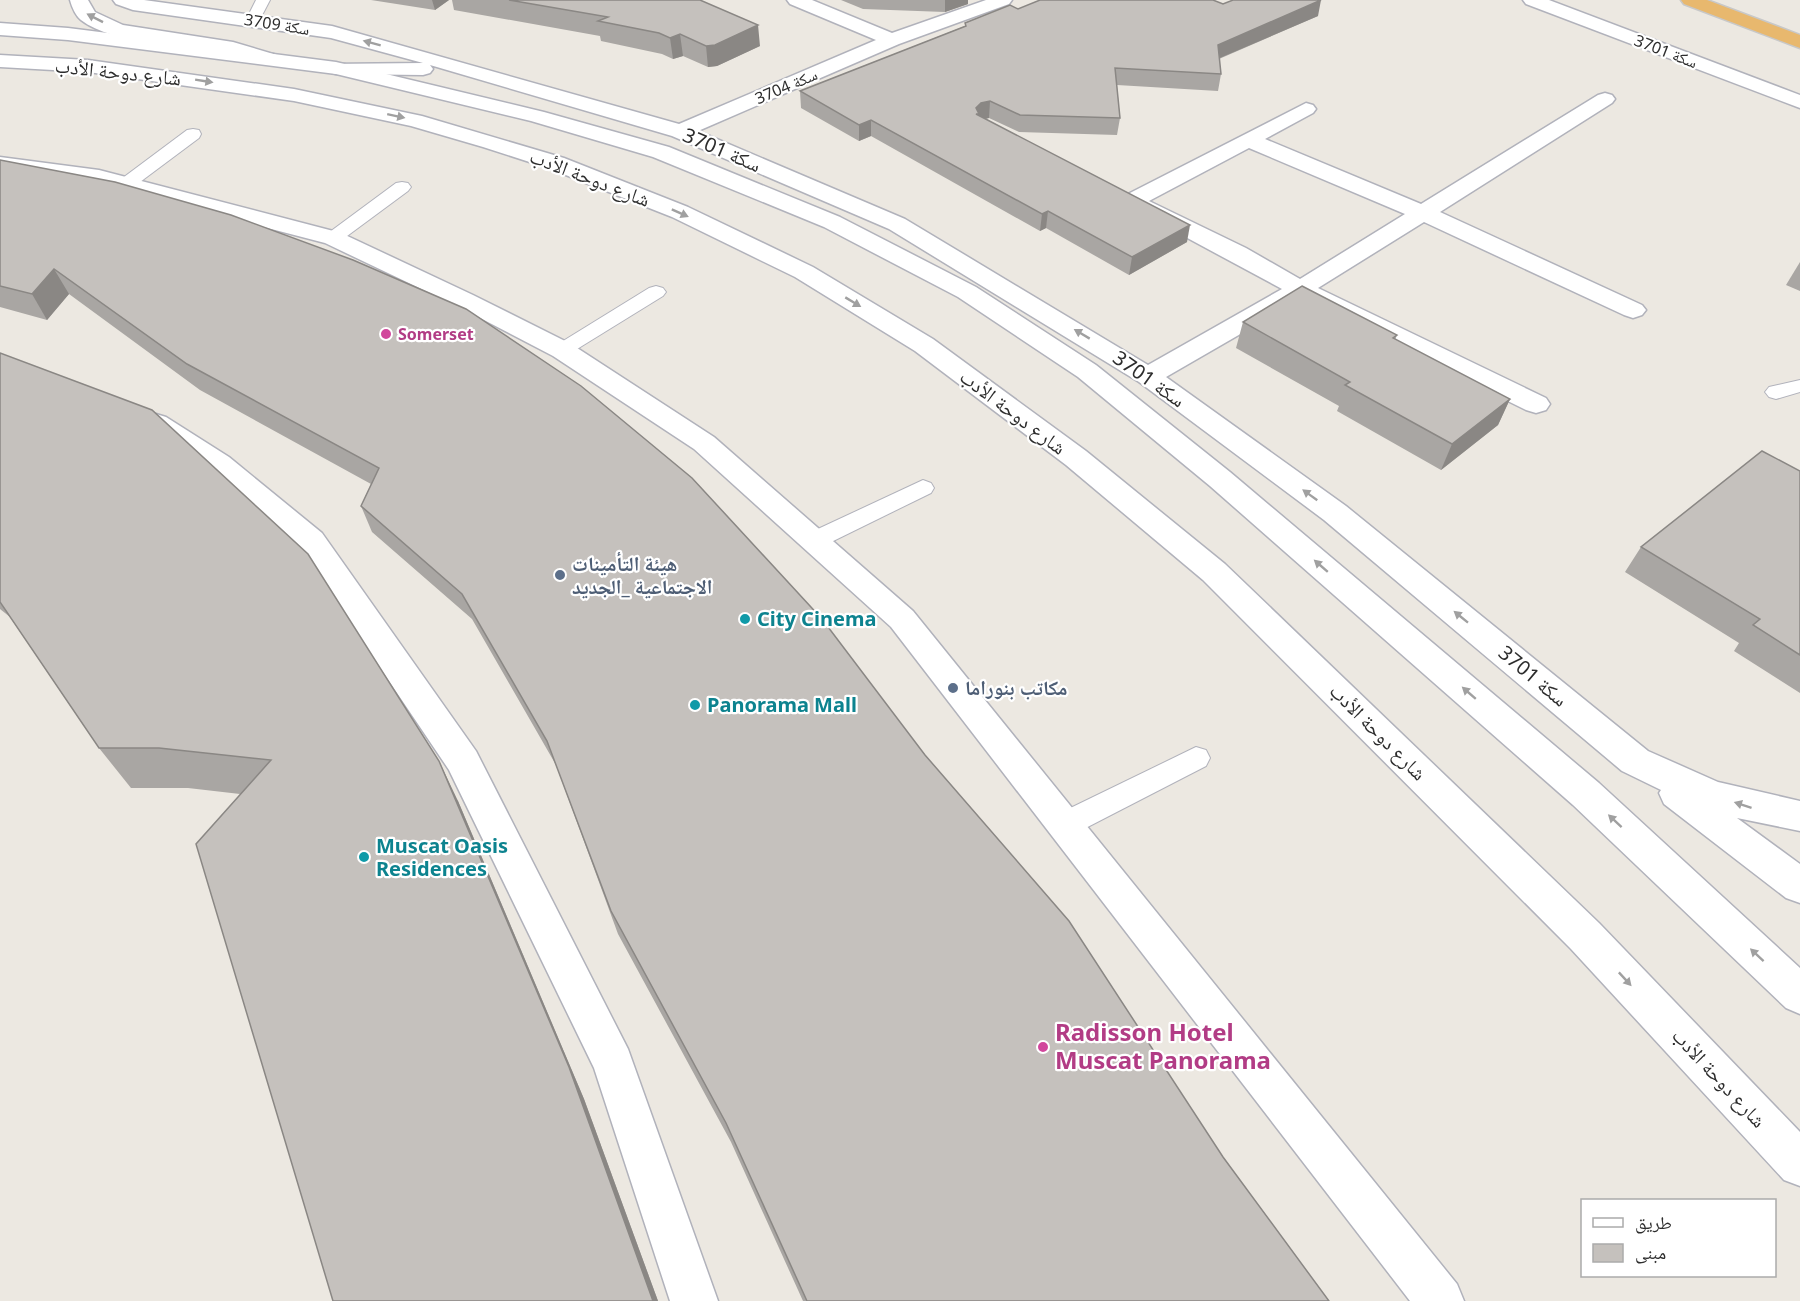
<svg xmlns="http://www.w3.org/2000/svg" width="1800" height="1301" font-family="'Noto Sans','Noto Naskh Arabic',sans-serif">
	<rect width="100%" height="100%" fill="#ece8e1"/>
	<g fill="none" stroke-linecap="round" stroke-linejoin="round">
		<defs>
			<g id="service">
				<polygon points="256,0 270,0 258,23 253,24 246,20"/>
				<polygon points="193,129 199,130 201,134 199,138 132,188 120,188 117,184 120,180 187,130"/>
				<polygon points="402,182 408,183 411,187 408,191 339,242 327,242 324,238 327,234 396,183"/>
				<polygon points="656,286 663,288 666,292 663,296 569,354 555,354 552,350 555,346 649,288"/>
				<polygon points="1800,380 1800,392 1776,399 1769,397 1765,392 1769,387"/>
				<polygon points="923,480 931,483 934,488 931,493 821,547 813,549 805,547 801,541 805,535"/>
				<polygon points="1196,747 1206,750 1210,758 1206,766 1074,834 1064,837 1054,834 1050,825 1054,816"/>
			</g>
			<g id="minor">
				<path d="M 113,0 L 144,0 L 332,26 L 679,124 L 876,40 L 790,4 L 787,0 L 812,0 L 892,33 L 986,0 L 1012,0 L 1009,4 L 899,44 L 698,131 L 905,219 L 1148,365 L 1282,289 L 1141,213 L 1137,208 L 1139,206 L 1126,205 L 1123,200 L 1126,195 L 1306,103 L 1313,105 L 1316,109 L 1313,113 L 1265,139 L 1421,204 L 1598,95 L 1605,93 L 1612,95 L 1615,99 L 1612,103 L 1440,212 L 1642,305 L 1646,310 L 1642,315 L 1633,318 L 1624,315 L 1424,222 L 1318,288 L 1546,398 L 1550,404 L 1546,410 L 1536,413 L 1526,410 L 1301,299 L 1166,377 L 1346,506 L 1648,751 L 1718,782 L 1800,801 L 1800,831 L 1737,818 L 1800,864 L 1800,903 L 1786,898 L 1664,804 L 1659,793 L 1661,790 L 1622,771 L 1324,520 L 1139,382 L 889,229 L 672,136 L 430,65 L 433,69 L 430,73 L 423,75 L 336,74 L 329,72 L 326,68 L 329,64 L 423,63 L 331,38 L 133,10 L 116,4 ZM 1249,148 L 1405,214 L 1300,279 L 1246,248 L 1149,201 Z"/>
				<polygon points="1523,0 1549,0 1800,95 1800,108 1526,4"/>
				<polygon points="0,157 99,170 341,233 473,295 571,344 714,437 913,611 1457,1284 1464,1301 1410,1301 891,627 694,449 553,356 455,305 325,243 98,184 0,171"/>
				<polygon points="156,414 166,417 229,457 322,533 476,751 628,1049 718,1301 670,1301 594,1068 449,770 300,549 209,471 146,429 142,423 146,417"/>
			</g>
			<path id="tertiary" d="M 70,0 L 88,0 L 95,12 L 123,25 L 233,42 L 280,56 L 283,60 L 280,64 C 264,68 247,56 231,53 C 191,46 113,45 81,20 C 75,15 72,7 70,0 Z"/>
			<g id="secondary">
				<polygon points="0,23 68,28 336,62 544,112 669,147 840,217 976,287 1096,365 1230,472 1599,783 1800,968 1800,1014 1786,1008 1573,805 1210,486 1078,377 958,297 824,227 653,157 531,121 336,74 68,40 0,35"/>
				<polygon points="0,55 88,60 294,89 422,116 564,158 688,207 813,267 933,339 1086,451 1225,564 1599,923 1800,1132 1800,1186 1784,1180 1571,949 1203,580 1066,465 915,351 795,277 672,217 548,168 483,147 411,126 294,101 88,72 0,67"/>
			</g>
			<polygon id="trunk" points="1681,0 1707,0 1800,35 1800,48 1684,4"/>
		</defs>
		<use href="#service" stroke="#b1b2bb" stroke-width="2"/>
		<use href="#minor" stroke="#b1b2bb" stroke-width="3"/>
		<use href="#tertiary" stroke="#b1b2bb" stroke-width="3"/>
		<use href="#secondary" stroke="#b1b2bb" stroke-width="3"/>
		<use href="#trunk" stroke="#c8c8c8" stroke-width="3"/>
		<use href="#service" fill="#fff" fill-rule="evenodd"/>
		<use href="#minor" fill="#fff" fill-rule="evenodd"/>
		<use href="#tertiary" fill="#fff" fill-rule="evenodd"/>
		<use href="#secondary" fill="#fff" fill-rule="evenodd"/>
		<use href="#trunk" fill="#e8b86e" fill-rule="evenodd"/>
	</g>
	<g fill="#a9a6a3">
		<polygon points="371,0 449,0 435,10"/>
		<polygon points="452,0 700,0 760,46 717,66 708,67 683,56 673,59 662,54 601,41 600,36 454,10"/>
		<polygon points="841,0 968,0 968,4 945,12 863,9"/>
		<polygon points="1223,4 1318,16 1219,59 1221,74 1218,91 1117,85 1120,118 1117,135 1019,132 989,118 985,119 1187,242 1129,275 1046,228 1040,231 871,136 859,141 801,108 800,91 965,26 965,23 1018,9"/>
		<polygon points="0,160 115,182 1223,1157 1329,1301 803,1301 731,1142 618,934 556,765 472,619 372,532 361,506 371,484 200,390 69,294 47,320 0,307"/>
		<polygon points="1800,262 1800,291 1786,285"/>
		<polygon points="1243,322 1397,335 1395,340 1510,399 1498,425 1441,470 1337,411 1339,406 1236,348"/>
		<polygon points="0,353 458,801 584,1099 658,1301 333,1301 240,794 188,788 131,788 99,748 10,617 0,609"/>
		<polygon points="1800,471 1800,693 1734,651 1739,643 1625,572 1641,547"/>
	</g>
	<g fill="#8a8784">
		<polygon points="432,0 449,0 435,10"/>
		<polygon points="945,0 968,0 968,4 945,12"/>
		<polygon points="1321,0 1318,16 1215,60 1218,45"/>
		<polygon points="758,25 760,46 717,66 708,67 706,46"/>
		<polygon points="680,34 683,56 673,59 670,38"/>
		<polygon points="990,101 989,118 980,120 978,122 979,114 976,108 981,103"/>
		<polygon points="871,120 871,136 859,141 859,125"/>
		<polygon points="1048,211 1046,228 1040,231 1042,214"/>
		<polygon points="1190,225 1187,242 1129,275 1132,257"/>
		<polygon points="54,269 69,294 47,320 32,294"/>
		<polygon points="1510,399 1498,425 1441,470 1452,444"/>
		<polygon points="439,761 458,801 584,1099 658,1301 653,1301"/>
	</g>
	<g fill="#c5c1bd" stroke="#8a8784" stroke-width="1.5">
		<polygon points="509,0 700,0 758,25 715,45 706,46 680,34 670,38 659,33 598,21 608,17"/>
		<polygon points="1040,0 1213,0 1223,4 1233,0 1321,0 1218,45 1221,74 1115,68 1120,118 1020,115 990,101 981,103 976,108 979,114 976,114 1190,225 1132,257 1048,211 1042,214 871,120 859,125 800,91 966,26 965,23 1010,5 1018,9"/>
		<polygon points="0,160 115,182 231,215 353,260 466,309 581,386 692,478 822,619 925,755 1069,921 1223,1157 1329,1301 807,1301 726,1123 611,911 547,741 462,594 361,506 379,468 187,364 54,269 32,294 0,286"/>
		<polygon points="1302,286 1397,335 1393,338 1510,399 1452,444 1345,385 1350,382 1243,322"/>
		<polygon points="0,353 152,410 308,554 439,761 569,1067 653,1301 333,1301 196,844 271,760 159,748 99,748 0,602"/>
		<polygon points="1762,451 1800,471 1800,655 1753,625 1760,619 1641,547"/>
	</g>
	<defs><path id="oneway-solid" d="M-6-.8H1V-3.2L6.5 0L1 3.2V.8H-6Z" transform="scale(1.5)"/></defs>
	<g fill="#a0a0a0">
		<use href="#oneway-solid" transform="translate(95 18) rotate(-153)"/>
		<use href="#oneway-solid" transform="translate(372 43) rotate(-165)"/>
		<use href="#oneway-solid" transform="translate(204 81) rotate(9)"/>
		<use href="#oneway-solid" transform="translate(396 116) rotate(12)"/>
		<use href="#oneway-solid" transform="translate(680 213) rotate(24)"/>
		<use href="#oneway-solid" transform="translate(853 302) rotate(31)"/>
		<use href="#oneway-solid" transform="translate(1082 334) rotate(-149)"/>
		<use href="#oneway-solid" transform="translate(1310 495) rotate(-144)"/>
		<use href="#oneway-solid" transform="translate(1321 566) rotate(-139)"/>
		<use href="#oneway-solid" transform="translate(1461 617) rotate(-141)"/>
		<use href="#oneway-solid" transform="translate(1469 693) rotate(-139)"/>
		<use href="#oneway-solid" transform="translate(1743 805) rotate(-162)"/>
		<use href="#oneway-solid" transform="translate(1615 821) rotate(-137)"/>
		<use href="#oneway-solid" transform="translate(1757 955) rotate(-137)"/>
		<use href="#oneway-solid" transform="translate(1625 979) rotate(47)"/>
	</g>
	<g fill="#d1479c" stroke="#fff" stroke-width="2">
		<circle cx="386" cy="334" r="6"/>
		<circle cx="1043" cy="1047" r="6"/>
	</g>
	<g fill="#5c6f8a" stroke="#fff" stroke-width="2">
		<circle cx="560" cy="575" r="6"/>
		<circle cx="953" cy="688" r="6"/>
	</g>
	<g fill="#0f9aa8" stroke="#fff" stroke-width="2">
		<circle cx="745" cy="619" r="6"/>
		<circle cx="695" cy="705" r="6"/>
		<circle cx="364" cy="857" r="6"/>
	</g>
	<g text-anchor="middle" stroke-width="4.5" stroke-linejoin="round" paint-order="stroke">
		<g font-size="16" fill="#2d2d2d" stroke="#fff">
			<text transform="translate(277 24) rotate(9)" y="6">سكة 3709</text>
			<text transform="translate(1666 51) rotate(21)" y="6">سكة 3701</text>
			<text transform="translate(786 86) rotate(-23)" y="6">سكة 3704</text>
		</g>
		<g font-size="16" font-weight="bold" fill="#b23c85" stroke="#fff" text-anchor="start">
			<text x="398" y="340">Somerset</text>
		</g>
		<g font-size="20" fill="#2d2d2d" stroke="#fff">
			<text transform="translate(118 72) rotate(6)" y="7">شارع دوحة الأدب</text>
			<text transform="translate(722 150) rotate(23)" y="7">سكة 3701</text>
			<text transform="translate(590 178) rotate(21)" y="7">شارع دوحة الأدب</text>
			<text transform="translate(1149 379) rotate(35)" y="7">سكة 3701</text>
			<text transform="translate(1013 412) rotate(37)" y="7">شارع دوحة الأدب</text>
			<text transform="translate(1533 676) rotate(40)" y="7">سكة 3701</text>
			<text transform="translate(1378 732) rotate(45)" y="7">شارع دوحة الأدب</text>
			<text transform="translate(1719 1078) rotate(47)" y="7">شارع دوحة الأدب</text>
		</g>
		<g font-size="20" font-weight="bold" fill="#4e5e75" stroke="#fff" text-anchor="start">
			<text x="572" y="571">هيئة التأمينات<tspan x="572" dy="23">الاجتماعية _الجديد</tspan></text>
			<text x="965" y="695">مكاتب بنوراما</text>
		</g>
		<g font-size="20" font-weight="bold" fill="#0d838f" stroke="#fff" text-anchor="start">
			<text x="757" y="626">City Cinema</text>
			<text x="707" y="712">Panorama Mall</text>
			<text x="376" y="853">Muscat Oasis<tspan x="376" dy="23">Residences</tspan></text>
		</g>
		<g font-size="24" font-weight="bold" fill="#b23c85" stroke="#fff" text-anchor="start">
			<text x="1055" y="1041">Radisson Hotel<tspan x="1055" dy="28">Muscat Panorama</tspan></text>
		</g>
	</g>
	<rect x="1581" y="1199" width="195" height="78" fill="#ffffff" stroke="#ababab" stroke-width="1.5"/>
	<rect x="1593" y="1218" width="30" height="9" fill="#ffffff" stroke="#ababab" stroke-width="1.5"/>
	<text x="1635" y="1229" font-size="18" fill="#2d2d2d">طريق</text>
	<rect x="1593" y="1244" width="30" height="18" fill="#c5c1bd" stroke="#ababab" stroke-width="1.5"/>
	<text x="1635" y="1259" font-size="18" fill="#2d2d2d">مبنى</text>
</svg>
